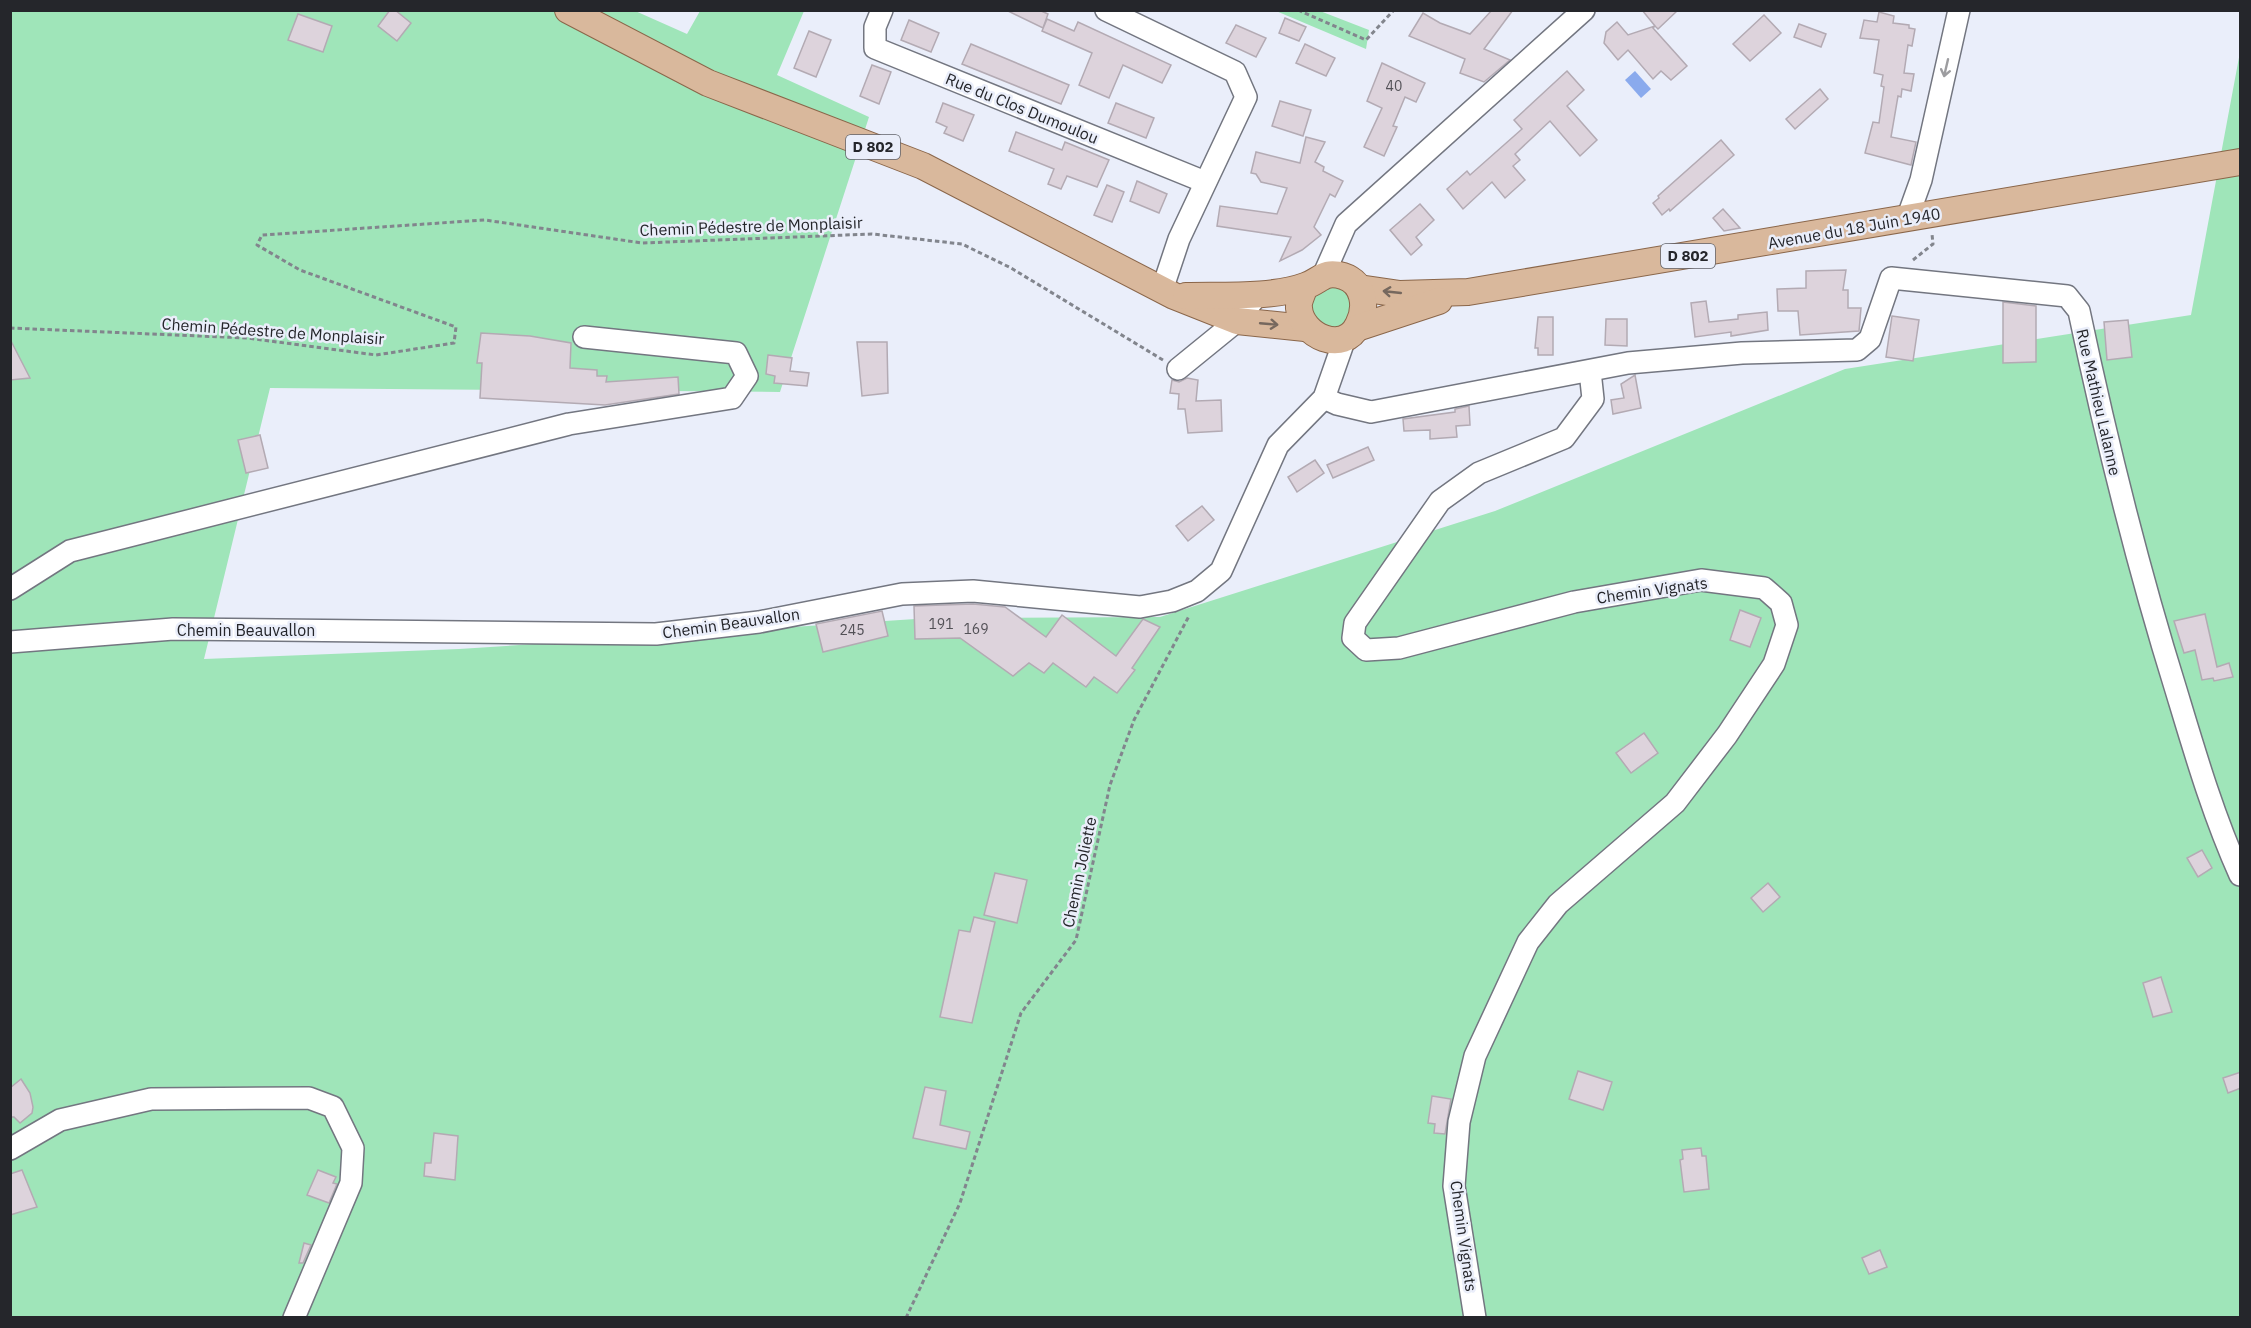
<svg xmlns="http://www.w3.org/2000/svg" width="2251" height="1328" font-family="'IBM Plex Sans',sans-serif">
	<rect width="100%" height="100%" fill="#eaeefa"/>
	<g fill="#9fe5b9">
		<polygon points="633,10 687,34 700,11 804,11 777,75 869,117 780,392 270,388 204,659 459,649 931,618 1160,617 1495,511 1845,369 2191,315 2240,52 2240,1317 11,1317 10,11"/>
		<polygon points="1276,11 1320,11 1369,30 1366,49"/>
		<circle cx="1330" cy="307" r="21"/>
	</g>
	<polygon fill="#8aaaed" points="1635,71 1651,89 1641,98 1625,80"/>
	<g fill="#ddd3dc" stroke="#b3aab3" stroke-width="1.5">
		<polygon points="390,10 395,10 411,23 397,41 378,26"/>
		<polygon points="1006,10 1039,10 1048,14 1043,28"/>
		<polygon points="1492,10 1513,10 1484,49 1510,60 1484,82 1460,73 1465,59 1409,36 1423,13 1440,23 1470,34"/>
		<polygon points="1642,10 1678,10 1658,29 1655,26 1653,28 1687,66 1671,80 1661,71 1653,79 1628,50 1618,60 1604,43 1606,32 1617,22 1628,35 1655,26"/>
		<polygon points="1879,12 1894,16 1893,23 1909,25 1909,28 1915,29 1912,46 1908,45 1904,73 1914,74 1911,91 1902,89 1901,97 1898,96 1891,137 1916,142 1911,165 1865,153 1873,122 1879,123 1884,87 1881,86 1883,75 1874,73 1879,40 1860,38 1864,20 1877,22"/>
		<polygon points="298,14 332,26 323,52 288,40"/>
		<polygon points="1764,15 1781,33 1750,61 1733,44"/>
		<polygon points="1285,18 1306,27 1299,41 1279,33"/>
		<polygon points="1047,19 1074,31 1078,22 1171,65 1162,83 1123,65 1109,98 1079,85 1092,53 1042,31"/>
		<polygon points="909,20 939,33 931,52 901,40"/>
		<polygon points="1799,24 1826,34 1821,47 1794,37"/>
		<polygon points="1236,25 1266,38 1256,57 1226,43"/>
		<polygon points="809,31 831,40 816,77 794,68"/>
		<polygon points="971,44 1069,85 1061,104 962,64"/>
		<polygon points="1305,44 1335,58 1326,76 1296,63"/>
		<polygon points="1382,63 1425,83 1416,102 1405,97 1393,126 1397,127 1384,156 1364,147 1382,108 1367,101"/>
		<polygon points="872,65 891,72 879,104 860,96"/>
		<polygon points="1567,71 1584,90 1567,106 1597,140 1580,156 1550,121 1515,154 1520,160 1513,166 1525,180 1505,198 1492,182 1463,209 1447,189 1467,171 1470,175 1522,129 1514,120"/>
		<polygon points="1820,89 1828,99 1795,129 1786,119"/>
		<polygon points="1280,101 1311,110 1303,136 1272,126"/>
		<polygon points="943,103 974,115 963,141 944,133 947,127 936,122"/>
		<polygon points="1116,103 1154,118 1146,138 1108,123"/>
		<polygon points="1016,132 1062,150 1065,142 1109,160 1097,187 1067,176 1061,189 1048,184 1054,169 1009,151"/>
		<polygon points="1306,137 1325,142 1315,162 1324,167 1323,171 1343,181 1335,197 1330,194 1314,227 1321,235 1302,250 1280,261 1291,237 1217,226 1220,206 1277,214 1287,188 1261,182 1256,174 1251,173 1256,152 1300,163"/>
		<polygon points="1721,140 1734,155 1670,211 1669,209 1662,215 1653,203 1659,198 1658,196"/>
		<polygon points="1137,181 1167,194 1159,213 1130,201"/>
		<polygon points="1107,185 1124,192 1112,222 1094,215"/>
		<polygon points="1420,204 1434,220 1416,237 1422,245 1411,255 1390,230"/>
		<polygon points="1723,209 1740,228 1724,231 1713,218"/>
		<polygon points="1846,270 1843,290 1848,290 1848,308 1861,308 1859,331 1800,335 1798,311 1778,311 1777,289 1806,288 1806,271"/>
		<polygon points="1706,301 1709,322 1738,319 1738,315 1767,312 1768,330 1731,336 1731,332 1695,337 1691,303"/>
		<polygon points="2003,302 2036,306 2036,362 2003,363"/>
		<polygon points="1892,316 1919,320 1913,361 1886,357"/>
		<polygon points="1538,317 1553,317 1553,355 1538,355 1538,348 1535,348"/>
		<polygon points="1606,319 1627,319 1627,346 1605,345"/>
		<polygon points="2128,320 2132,357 2107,360 2104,322"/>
		<polygon points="481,333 530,336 571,343 570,368 597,370 597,376 607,376 606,382 678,377 679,394 605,405 480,398 482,363 477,363"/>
		<polygon points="10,339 30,378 10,380"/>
		<polygon points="857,342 887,342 888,393 862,396"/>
		<polygon points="768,355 792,358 790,371 809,373 807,386 774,383 775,376 766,374"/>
		<polygon points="1635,375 1641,408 1613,414 1611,400 1624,398 1621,384"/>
		<polygon points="1187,378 1198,380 1196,401 1221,400 1222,431 1188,433 1185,409 1178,409 1179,394 1170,393 1172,380 1179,382"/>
		<polygon points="1469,406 1470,425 1456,426 1457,437 1430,439 1430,430 1404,431 1403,419 1455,412 1455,409"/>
		<polygon points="260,435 268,468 246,473 238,440"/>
		<polygon points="1368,447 1374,460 1333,478 1327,465"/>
		<polygon points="1315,460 1324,473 1297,492 1288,477"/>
		<polygon points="1202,506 1214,520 1188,541 1176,526"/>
		<polygon points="973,604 1005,607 1046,637 1062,615 1116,656 1143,619 1160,627 1132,668 1135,670 1117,693 1094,677 1086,687 1053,663 1044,673 1029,663 1013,676 960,638 915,639 914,606"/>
		<polygon points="1740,610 1761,618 1750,647 1730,640"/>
		<polygon points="882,611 888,636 823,652 816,624"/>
		<polygon points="2205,614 2217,667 2229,663 2233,677 2214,681 2213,678 2202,680 2195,650 2184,653 2174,621"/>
		<polygon points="1644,733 1658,753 1631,773 1616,753"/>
		<polygon points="2202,850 2212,868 2198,877 2187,858"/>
		<polygon points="995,873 1027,880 1017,923 984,915"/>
		<polygon points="1768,883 1780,897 1763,912 1751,898"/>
		<polygon points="974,917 995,922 972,1023 940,1017 959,930 970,932"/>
		<polygon points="2161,977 2172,1012 2153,1017 2143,983"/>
		<polygon points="1578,1071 1612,1082 1603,1110 1569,1099"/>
		<polygon points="2241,1072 2241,1088 2228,1093 2223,1078"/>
		<polygon points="21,1079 30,1093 33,1107 32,1113 20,1123 14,1117 10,1117 10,1088"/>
		<polygon points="925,1087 946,1091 940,1125 970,1132 966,1149 913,1138"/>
		<polygon points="1432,1096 1451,1099 1445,1134 1434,1133 1435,1124 1428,1123"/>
		<polygon points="434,1133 458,1136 455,1180 424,1176 425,1163 431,1163"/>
		<polygon points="1701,1148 1702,1156 1706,1156 1709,1189 1684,1192 1680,1160 1683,1159 1682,1150"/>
		<polygon points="22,1170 37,1207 10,1215 10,1174"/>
		<polygon points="318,1170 336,1177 333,1183 337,1184 329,1203 307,1195"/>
		<polygon points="304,1243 311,1245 303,1263 299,1263"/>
		<polygon points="1880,1250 1887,1267 1869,1274 1862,1258"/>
	</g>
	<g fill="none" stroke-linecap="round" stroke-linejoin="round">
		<defs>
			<g id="minor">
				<polyline points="882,10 875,27 875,48 1205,182"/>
				<polyline points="1106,10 1235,72 1246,97 1179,239 1162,290"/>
				<polyline points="1907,219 1921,180 1959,10"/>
				<polyline points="1324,274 1346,224 1584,10"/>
				<polyline points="1178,369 1237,321 1258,294"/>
				<path d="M 1324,398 L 1337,404 L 1371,412 L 1628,363 L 1742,353 L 1857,350 L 1870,339 L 1891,278 L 2067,296 L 2079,311 C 2106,439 2137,565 2176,690 C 2195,753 2213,815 2240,875"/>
				<polyline points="10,589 70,551 569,424 732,398 747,376 736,353 584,337"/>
				<polyline points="10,642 173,629 656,634 759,622 902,594 973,591 1140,607 1172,601 1197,591 1221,571 1278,445 1324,398 1345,338"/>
				<polyline points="10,1149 60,1120 151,1099 309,1098 333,1107 353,1148 351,1183 294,1318"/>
				<polyline points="1475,1318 1454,1186 1459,1122 1475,1056 1528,942 1558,904 1675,803 1727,735 1774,664 1787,625 1781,603 1764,588 1701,580 1574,602 1399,648 1366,650 1353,638 1355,623 1440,501 1479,473 1564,438 1593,399 1590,371"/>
			</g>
			<g id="major">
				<polyline points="568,10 708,83 923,166 1174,296 1237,321 1305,328"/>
				<polyline points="1359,288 1400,294 1468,292 2240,162"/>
				<path d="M 1186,296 C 1221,295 1273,298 1305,286 C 1321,281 1323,270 1343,276 C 1365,283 1367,308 1358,325 C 1344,355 1301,336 1299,308 C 1298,302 1303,292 1305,286"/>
				<polyline points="1357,328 1439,301"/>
			</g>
		</defs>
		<use href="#minor" stroke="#737680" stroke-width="24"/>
		<use href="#major" stroke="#8a664a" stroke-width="28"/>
		<g stroke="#82858d" stroke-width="3" stroke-dasharray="4.5 3" stroke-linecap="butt">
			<polyline points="1298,10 1366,40 1394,10"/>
			<polyline points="1913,260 1933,244 1932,234"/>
			<polyline points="10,328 247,338 376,355 454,343 456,327 300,270 257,245 262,235 485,220 642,243 872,234 962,244 1011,268 1163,360"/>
			<polyline points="906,1318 960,1203 1021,1013 1076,940 1110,785 1134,720 1189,616"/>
		</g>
		<use href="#minor" stroke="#fff" stroke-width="21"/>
		<use href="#major" stroke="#d9b89c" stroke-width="26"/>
	</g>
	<defs><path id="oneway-shaft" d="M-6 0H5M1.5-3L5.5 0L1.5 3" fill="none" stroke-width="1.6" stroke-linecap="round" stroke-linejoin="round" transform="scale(1.5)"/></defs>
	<use stroke="#9d9da0" href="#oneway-shaft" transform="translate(1946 68) rotate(103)"/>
	<g stroke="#76685e">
		<use href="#oneway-shaft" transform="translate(1392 292) rotate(-174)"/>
		<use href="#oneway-shaft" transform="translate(1269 324) rotate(5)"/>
	</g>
	<g text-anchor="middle" stroke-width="5" stroke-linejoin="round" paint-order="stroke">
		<g font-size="14" fill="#535157">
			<text x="1394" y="91">40</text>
			<text x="941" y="629">191</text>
			<text x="976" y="634">169</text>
			<text x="852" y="635">245</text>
		</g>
		<g fill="#eaeefa" stroke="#606269" stroke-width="1.5">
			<rect x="846" y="135" width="54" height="24" rx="4.5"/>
			<rect x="1661" y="244" width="54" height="24" rx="4.5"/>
		</g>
		<g font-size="15" font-weight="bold" fill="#25262b">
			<text x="873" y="152">D 802</text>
			<text x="1688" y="261">D 802</text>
		</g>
		<g font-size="16" fill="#25262b" stroke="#eaeefa">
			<text transform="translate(1022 108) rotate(22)" y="6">Rue du Clos Dumoulou</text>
			<text transform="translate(751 226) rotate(-2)" y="6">Chemin Pédestre de Monplaisir</text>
			<text transform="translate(1854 228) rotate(-10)" y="6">Avenue du 18 Juin 1940</text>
			<text transform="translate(273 331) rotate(4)" y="6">Chemin Pédestre de Monplaisir</text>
			<text transform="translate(2099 402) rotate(77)" y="6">Rue Mathieu Lalanne</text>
			<text transform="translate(1652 590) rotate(-8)" y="6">Chemin Vignats</text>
			<text transform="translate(731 623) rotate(-8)" y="6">Chemin Beauvallon</text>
			<text x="246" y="636">Chemin Beauvallon</text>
			<text transform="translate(1079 872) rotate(-78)" y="6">Chemin Joliette</text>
			<text transform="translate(1464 1236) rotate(82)" y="6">Chemin Vignats</text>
		</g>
	</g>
	<rect width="2251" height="1328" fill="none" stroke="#25262b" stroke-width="24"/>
</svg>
